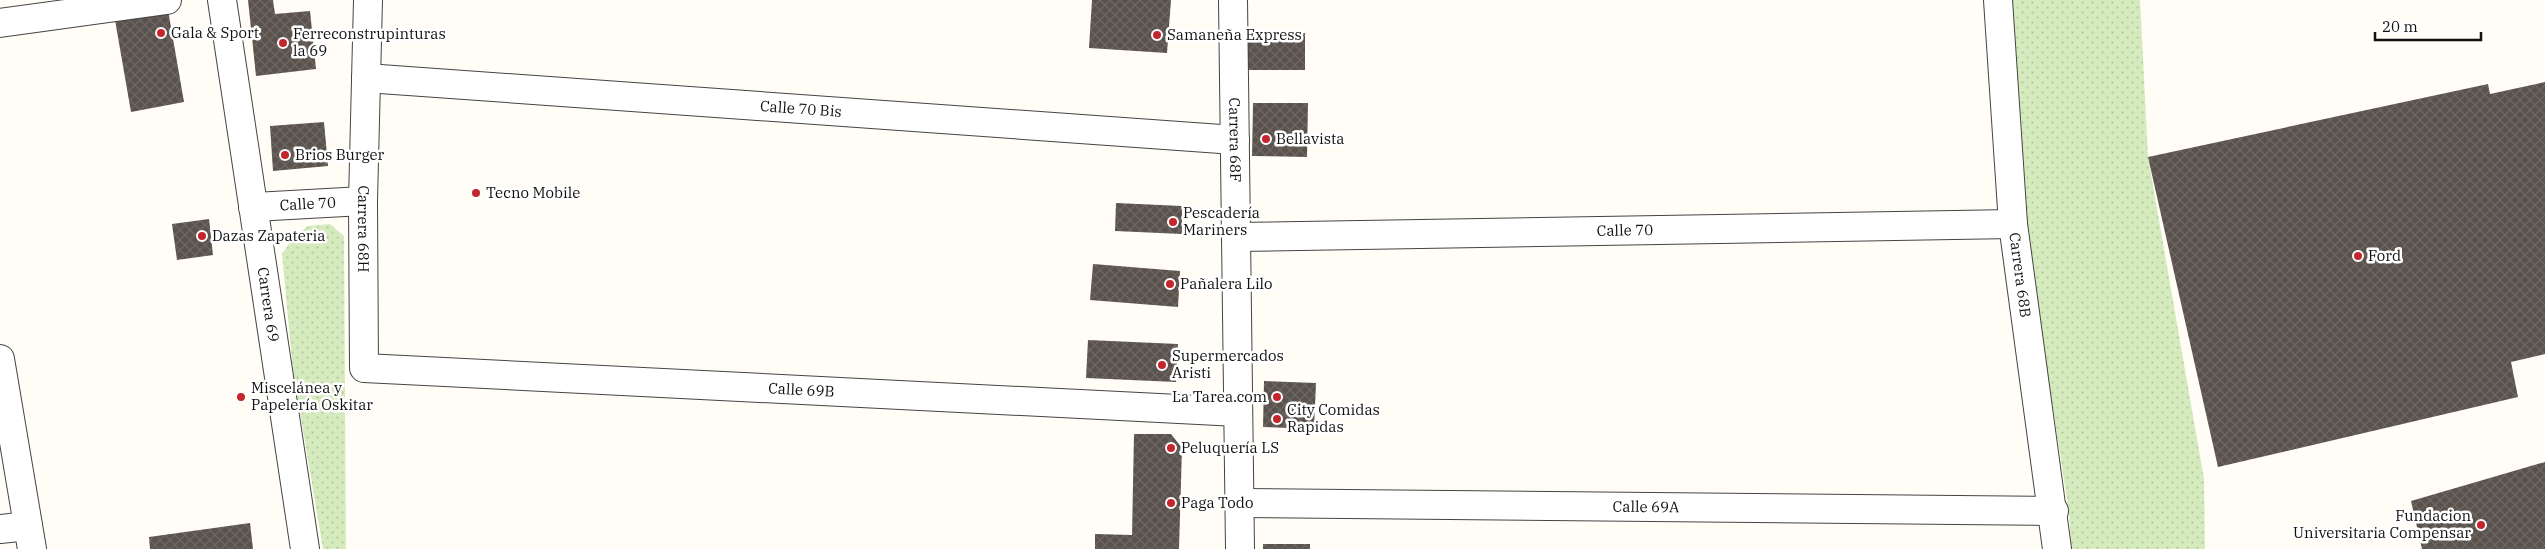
<svg xmlns="http://www.w3.org/2000/svg" width="2545" height="549" font-family="'IBM Plex Serif',serif">
	<defs>
		<pattern id="park-dots" width="8" height="8" patternUnits="userSpaceOnUse" patternTransform="scale(1.25)"><rect width="8" height="8" fill="#d5ebbd"/><path d="M2 2h.1M6 6h.1" fill="none" stroke="#b6c8a1" stroke-width="1.8" stroke-linecap="round"/></pattern>
		<pattern id="building-cross-hatch" width="8" height="8" patternUnits="userSpaceOnUse" patternTransform="scale(1.25)"><rect width="8" height="8" fill="#5a524d"/><path d="M0 0l8 8M0 8l8-8" fill="none" stroke="#6d6662"/></pattern>
	</defs>
	<rect width="100%" height="100%" fill="#fffdf5"/>
	<g fill="url(#park-dots)">
		<polygon points="2009,0 2140,0 2148,157 2204,479 2205,549 2071,549 2069,512 2024,222"/>
		<polygon points="330,224 344,236 346,549 323,549 293,370 282,254 294,237 308,226"/>
	</g>
	<g fill="url(#building-cross-hatch)">
		<polygon points="248,0 273,0 275,14 310,11 316,69 256,76"/>
		<polygon points="1092,0 1171,0 1167,53 1089,48"/>
		<polygon points="168,10 184,102 131,112 115,20"/>
		<rect x="1248" y="33" width="57" height="37"/>
		<polygon points="2545,82 2545,354 2511,362 2518,397 2218,467 2148,157 2488,84 2490,94"/>
		<polygon points="1253,103 1308,103 1307,157 1252,156"/>
		<polygon points="324,122 328,166 273,171 270,126"/>
		<polygon points="1116,203 1182,206 1182,234 1115,231"/>
		<polygon points="209,219 213,255 177,260 172,224"/>
		<polygon points="1093,264 1180,271 1178,307 1090,300"/>
		<polygon points="1088,340 1178,344 1176,382 1086,378"/>
		<polygon points="1264,381 1316,383 1314,429 1263,427"/>
		<polygon points="1134,434 1171,434 1182,448 1179,549 1095,549 1095,534 1132,535"/>
		<polygon points="2545,462 2545,549 2422,549 2411,501"/>
		<polygon points="250,523 253,549 150,549 149,537"/>
		<rect x="1263" y="544" width="47" height="5"/>
	</g>
	<g fill="none" stroke-linecap="round" stroke-linejoin="round">
		<defs>
			<g id="minor">
				<path id="s1" d="M 222,0 L 305,549"/>
				<path id="s2" d="M 368,0 L 363,201 L 364,368 L 1238,412"/>
				<path id="s3" d="M 1233,0 L 1240,549"/>
				<path id="s4" d="M 1998,0 L 2013,224 L 2057,549"/>
				<polyline points="0,23 167,0"/>
				<path id="s5" d="M 366,78 L 1235,140"/>
				<path id="s6" d="M 253,207 L 363,201"/>
				<path id="s7" d="M 1236,237 L 2013,224"/>
				<polyline points="0,359 32,549"/>
				<path id="s8" d="M 1240,503 L 2054,511"/>
				<polyline points="0,529 28,526"/>
			</g>
		</defs>
		<use href="#minor" stroke="#444" stroke-width="30"/>
		<use href="#minor" stroke="#fff" stroke-width="28"/>
	</g>
	<g fill="#c4262e" stroke="#fff" stroke-width="2">
		<circle cx="161" cy="33" r="5"/>
		<circle cx="1157" cy="35" r="5"/>
		<circle cx="283" cy="43" r="5"/>
		<circle cx="1266" cy="139" r="5"/>
		<circle cx="285" cy="155" r="5"/>
		<circle cx="476" cy="193" r="5"/>
		<circle cx="1173" cy="222" r="5"/>
		<circle cx="202" cy="236" r="5"/>
		<circle cx="2358" cy="256" r="5"/>
		<circle cx="1170" cy="284" r="5"/>
		<circle cx="1162" cy="365" r="5"/>
		<circle cx="241" cy="397" r="5"/>
		<circle cx="1277" cy="397" r="5"/>
		<circle cx="1277" cy="419" r="5"/>
		<circle cx="1171" cy="448" r="5"/>
		<circle cx="1171" cy="503" r="5"/>
		<circle cx="2481" cy="525" r="5"/>
	</g>
	<g text-anchor="middle" stroke-width="5" stroke-linejoin="round" paint-order="stroke">
		<g font-size="15" fill="#111" stroke="#fff" text-anchor="start">
			<text x="171" y="38">Gala &amp; Sport</text>
			<text x="293" y="39">Ferreconstrupinturas<tspan x="293" dy="17">la 69</tspan></text>
			<text x="1167" y="40">Samaneña Express</text>
			<text x="1276" y="144">Bellavista</text>
			<text x="295" y="160">Brios Burger</text>
			<text x="486" y="198">Tecno Mobile</text>
			<text x="1183" y="218">Pescadería<tspan x="1183" dy="17">Mariners</tspan></text>
			<text x="212" y="241">Dazas Zapateria</text>
			<text x="2368" y="261">Ford</text>
			<text x="1180" y="289">Pañalera Lilo</text>
			<text x="1172" y="361">Supermercados<tspan x="1172" dy="17">Aristi</tspan></text>
			<text x="251" y="393">Miscelánea y<tspan x="251" dy="17">Papelería Oskitar</tspan></text>
			<text x="1267" y="402" text-anchor="end">La Tarea.com</text>
			<text x="1287" y="415">City Comidas<tspan x="1287" dy="17">Rapidas</tspan></text>
			<text x="1181" y="453">Peluquería LS</text>
			<text x="1181" y="508">Paga Todo</text>
			<text x="2471" y="521" text-anchor="end">Fundacion<tspan x="2471" dy="17">Universitaria Compensar</tspan></text>
		</g>
		<g font-size="15" fill="#111" stroke="#fff">
			<text dy="5" stroke="none"><textPath href="#s5" startOffset="436">Calle 70 Bis</textPath></text>
			<text dy="5" stroke="none"><textPath href="#s3" startOffset="140">Carrera 68F</textPath></text>
			<text dy="5" stroke="none"><textPath href="#s6" startOffset="55">Calle 70</textPath></text>
			<text dy="5" stroke="none"><textPath href="#s2" startOffset="229">Carrera 68H</textPath></text>
			<text dy="5" stroke="none"><textPath href="#s7" startOffset="389">Calle 70</textPath></text>
			<text dy="5" stroke="none"><textPath href="#s4" startOffset="276">Carrera 68B</textPath></text>
			<text dy="5" stroke="none"><textPath href="#s1" startOffset="308">Carrera 69</textPath></text>
			<text dy="5" stroke="none"><textPath href="#s2" startOffset="806">Calle 69B</textPath></text>
			<text dy="5" stroke="none"><textPath href="#s8" startOffset="406">Calle 69A</textPath></text>
		</g>
	</g>
	<path d="M2375 32v8h106v-8" fill="none" stroke="#111111" stroke-width="2.5"/>
	<text x="2382" y="32" font-size="15" fill="#111111" stroke="#ffffff" stroke-width="4" paint-order="stroke">20 m</text>
</svg>
